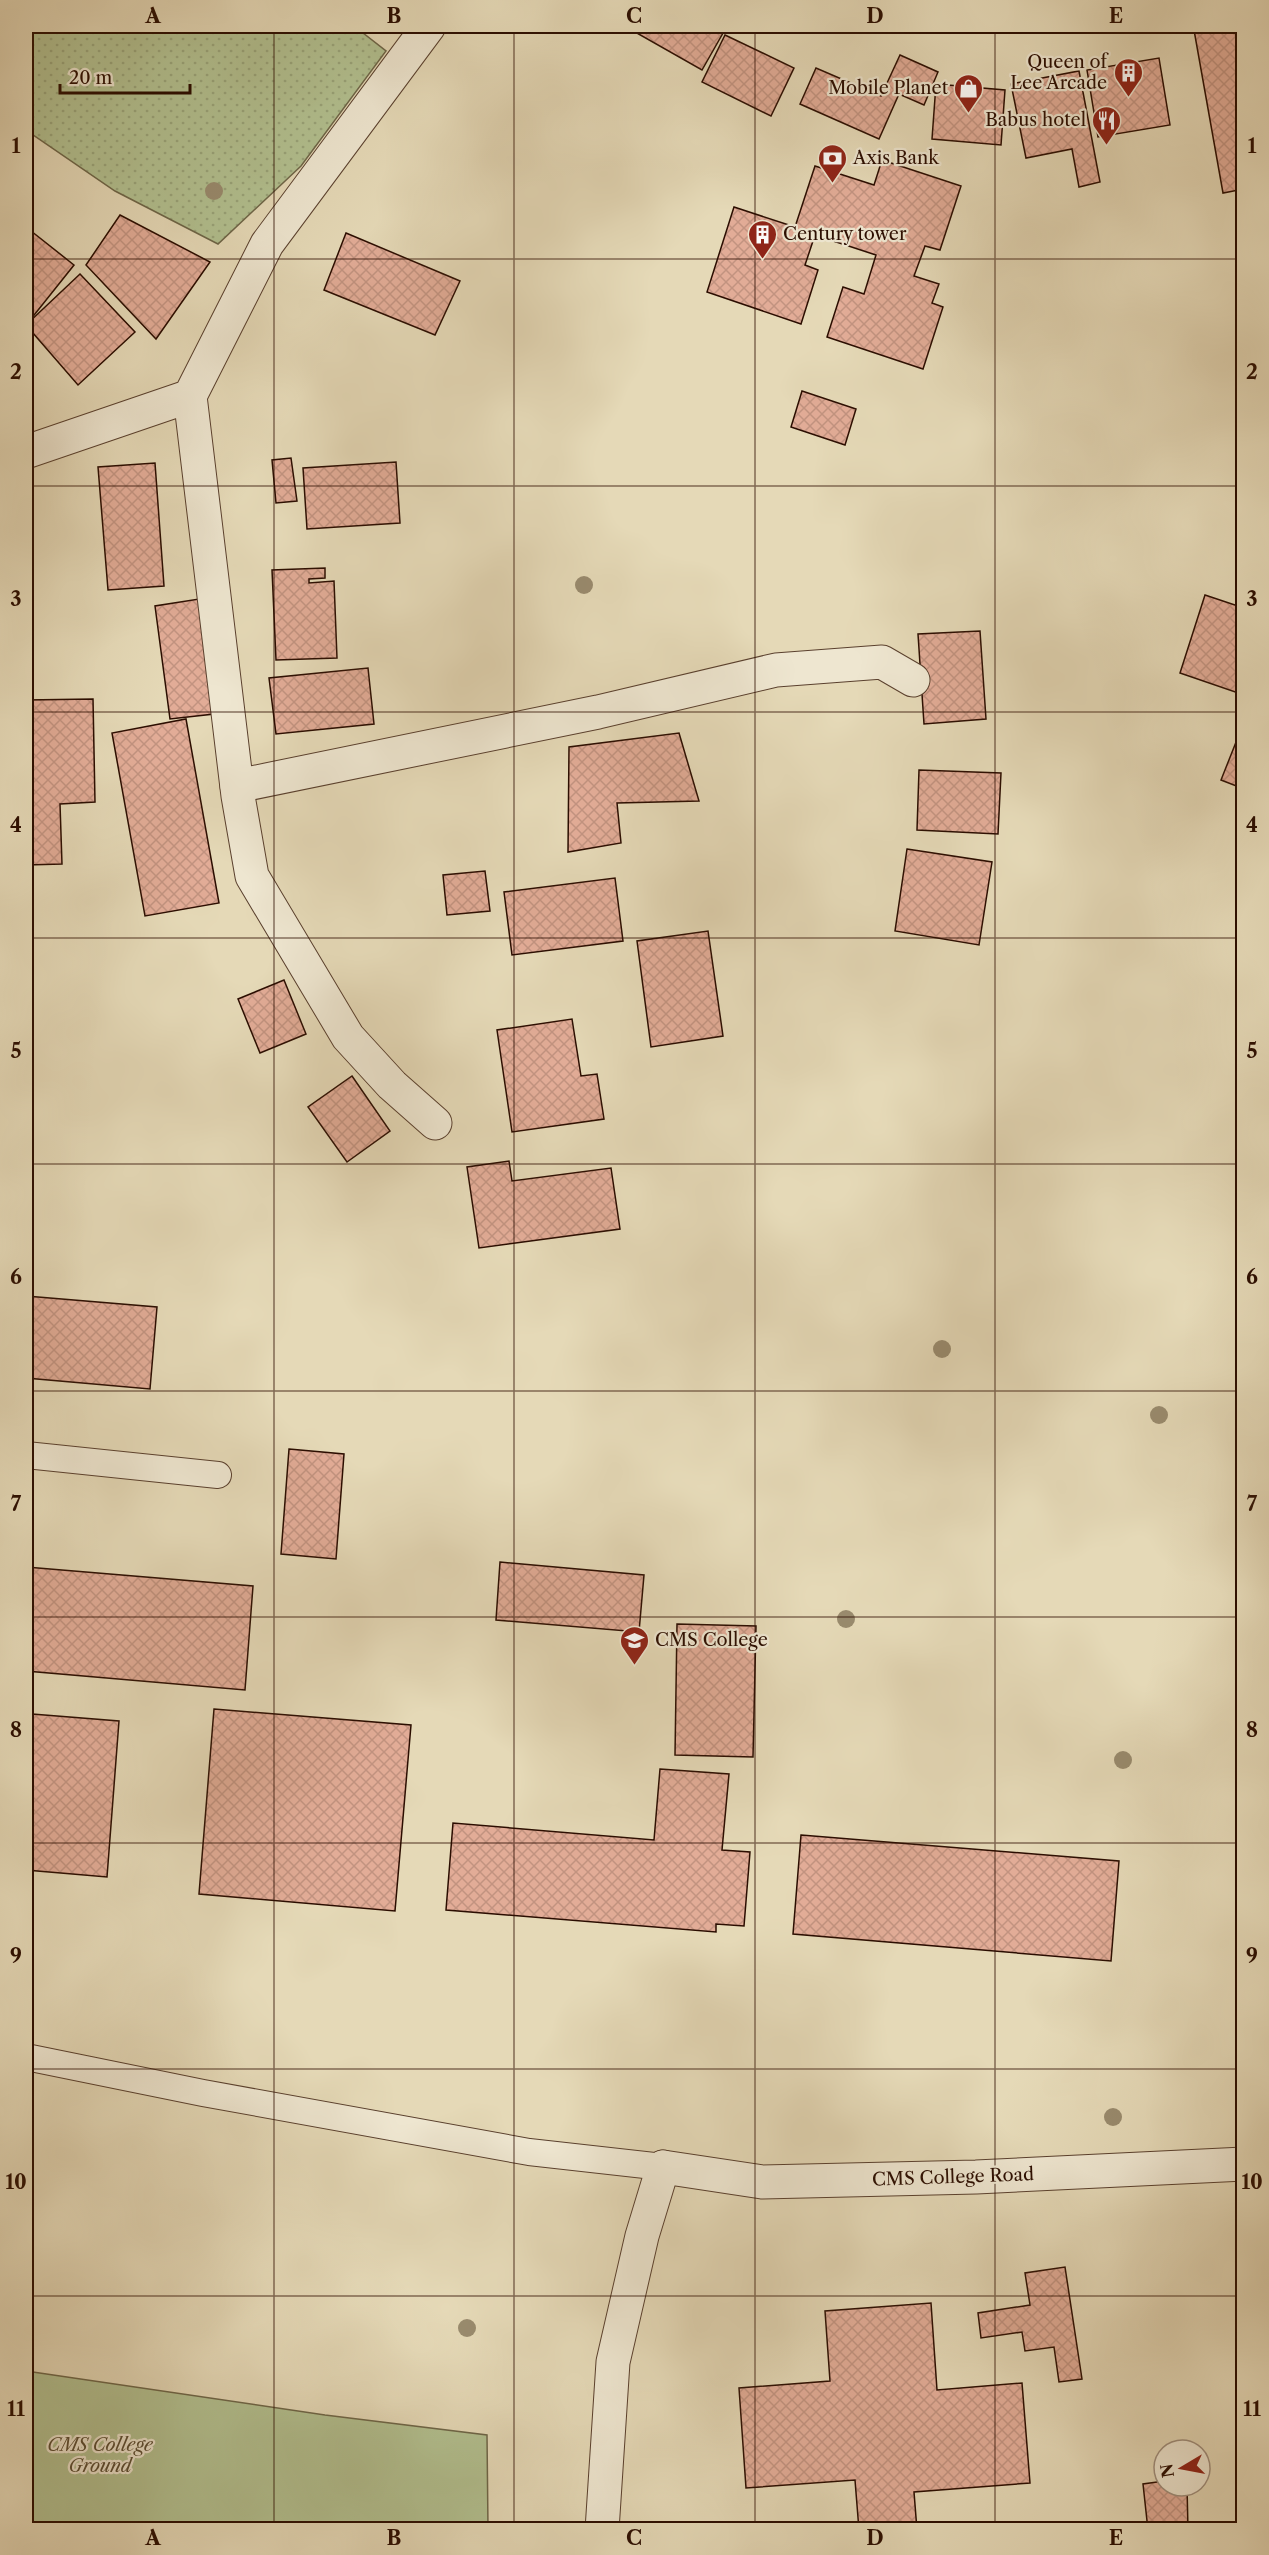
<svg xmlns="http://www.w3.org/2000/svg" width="1269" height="2555" font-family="'Libre Caslon Text',serif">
	<defs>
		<pattern id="grass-dots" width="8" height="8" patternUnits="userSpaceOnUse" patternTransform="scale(1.5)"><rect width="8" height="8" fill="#b2c090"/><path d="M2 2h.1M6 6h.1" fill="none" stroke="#99a47a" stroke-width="1.8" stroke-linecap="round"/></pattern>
		<pattern id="building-cross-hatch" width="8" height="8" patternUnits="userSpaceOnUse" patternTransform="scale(1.5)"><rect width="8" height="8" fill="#e2ac97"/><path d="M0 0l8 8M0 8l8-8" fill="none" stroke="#c29380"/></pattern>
	</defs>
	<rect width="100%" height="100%" fill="#e5d9b7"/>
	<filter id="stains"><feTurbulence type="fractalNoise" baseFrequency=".00333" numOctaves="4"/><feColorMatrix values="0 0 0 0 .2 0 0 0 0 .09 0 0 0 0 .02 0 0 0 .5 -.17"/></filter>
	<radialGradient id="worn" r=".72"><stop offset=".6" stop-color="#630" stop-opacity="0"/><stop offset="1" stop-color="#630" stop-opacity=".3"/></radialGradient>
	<polygon fill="url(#grass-dots)" stroke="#6e6648" stroke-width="1.5" points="26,26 354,26 386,51 301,166 218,244 115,191 26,130"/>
	<polygon fill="#b2c090" stroke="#6e6648" stroke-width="1.5" points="26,2371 325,2415 487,2435 488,2529 26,2529"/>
	<g fill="url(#building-cross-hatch)" stroke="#2b0d00" stroke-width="1.5">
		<polygon points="639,26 727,26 702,70 635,32"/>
		<polygon points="1220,26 1244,26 1244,189 1223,193 1194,30"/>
		<polygon points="725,35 794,68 771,116 702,82"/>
		<polygon points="900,55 938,72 924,105 899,94 879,139 800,104 816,68 881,96"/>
		<polygon points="1159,58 1170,125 1098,137 1087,70"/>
		<polygon points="1079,71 1100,182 1079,187 1072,149 1026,158 1011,84"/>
		<polygon points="936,84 1005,90 1001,145 932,139"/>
		<polygon points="882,160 961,186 940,250 925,246 914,276 939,284 932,303 943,307 923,369 827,337 843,287 864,294 876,255 815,235 805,265 818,270 801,324 707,292 734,207 795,227 815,166 874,185"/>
		<polygon points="120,215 210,262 156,339 86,265"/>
		<polygon points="26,227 74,265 31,319 26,315"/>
		<polygon points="346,233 460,281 435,335 324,290"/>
		<polygon points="80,274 135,332 78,385 26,325"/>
		<polygon points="802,391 856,409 845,445 791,427"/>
		<polygon points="291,458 297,501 276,503 272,460"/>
		<polygon points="396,462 400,523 307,529 303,468"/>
		<polygon points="155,463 164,586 108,590 98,467"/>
		<polygon points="325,568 325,578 309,579 309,583 334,581 337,658 276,660 272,570"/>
		<polygon points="1205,595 1244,608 1244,695 1180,673"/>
		<polygon points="199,599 214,714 170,719 155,606"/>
		<polygon points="980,631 986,719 924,724 918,634"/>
		<polygon points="368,668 374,724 276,734 269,678"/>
		<polygon points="93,699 95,802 60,804 62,864 26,865 26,700"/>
		<polygon points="186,719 219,903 145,916 112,733"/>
		<polygon points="1244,722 1244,789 1221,780"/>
		<polygon points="679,733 699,801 617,803 621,843 568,852 569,747"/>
		<polygon points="919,770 1001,773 998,834 917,830"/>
		<polygon points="907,849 992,862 979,945 895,931"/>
		<polygon points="485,871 490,911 447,915 443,875"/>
		<polygon points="615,878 623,941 512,955 504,892"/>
		<polygon points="708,931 723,1036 651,1047 637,941"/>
		<polygon points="284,980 306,1034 260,1053 238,999"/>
		<polygon points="572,1019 581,1076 597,1074 604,1119 512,1132 497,1030"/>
		<polygon points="352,1076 390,1131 347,1162 308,1107"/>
		<polygon points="509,1161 512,1181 611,1168 620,1229 479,1248 467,1167"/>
		<polygon points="26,1296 157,1307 150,1389 26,1378"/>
		<polygon points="289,1449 344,1454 336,1559 281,1554"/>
		<polygon points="500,1562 644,1575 639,1632 496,1620"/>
		<polygon points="26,1567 253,1586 245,1690 26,1671"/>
		<polygon points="677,1624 756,1626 753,1757 675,1755"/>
		<polygon points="214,1709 411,1725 395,1911 199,1894"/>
		<polygon points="32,1714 119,1721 107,1877 26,1870 26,1797"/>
		<polygon points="660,1769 729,1774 722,1850 750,1852 744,1926 716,1924 716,1932 446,1910 453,1823 654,1840"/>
		<polygon points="801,1835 1119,1861 1111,1961 793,1934"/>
		<polygon points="1065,2267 1082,2379 1059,2382 1054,2347 1025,2351 1022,2332 981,2338 978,2313 1030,2305 1025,2273"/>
		<polygon points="931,2303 937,2390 1022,2383 1030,2483 914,2492 917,2530 859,2530 855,2480 746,2488 739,2388 830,2381 825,2311"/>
		<polygon points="1164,2481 1164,2486 1187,2486 1188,2530 1148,2530 1143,2484"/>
	</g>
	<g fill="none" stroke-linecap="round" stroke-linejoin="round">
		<defs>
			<g id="service">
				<polyline points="26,1455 218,1475"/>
				<polyline points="26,2057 203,2093 529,2152 663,2167"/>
			</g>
			<g id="minor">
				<polyline points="190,396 238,796 252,876 348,1037 392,1085 435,1123"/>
				<polyline points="26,452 190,396 267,244 429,26"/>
				<polyline points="237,786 598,712 776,670 882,662 913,680"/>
				<polyline points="602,2530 613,2362 642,2236 663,2167"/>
			</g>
			<polyline id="tertiary" points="663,2167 762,2182 976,2177 1244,2164"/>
		</defs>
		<use href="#service" stroke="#5a402e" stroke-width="28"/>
		<use href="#minor" stroke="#5a402e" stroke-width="35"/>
		<use href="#tertiary" stroke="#5a402e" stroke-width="35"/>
		<use href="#service" stroke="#eee6d0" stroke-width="26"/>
		<use href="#minor" stroke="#eee6d0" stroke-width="33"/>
		<use href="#tertiary" stroke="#eee6d0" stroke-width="33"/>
	</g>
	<g fill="#998b6e">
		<circle cx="214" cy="191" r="9"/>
		<circle cx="584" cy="585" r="9"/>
		<circle cx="942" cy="1349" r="9"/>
		<circle cx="1159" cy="1415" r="9"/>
		<circle cx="846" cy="1619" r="9"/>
		<circle cx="1123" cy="1760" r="9"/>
		<circle cx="1113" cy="2117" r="9"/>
		<circle cx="467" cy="2328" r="9"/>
	</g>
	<path fill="none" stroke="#2b0d00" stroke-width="1.5" stroke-opacity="0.55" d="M 274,26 L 274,2530M 514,26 L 514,2530M 755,26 L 755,2530M 995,26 L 995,2530M 26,259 L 1244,259M 26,486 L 1244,486M 26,712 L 1244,712M 26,938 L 1244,938M 26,1164 L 1244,1164M 26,1391 L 1244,1391M 26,1617 L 1244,1617M 26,1843 L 1244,1843M 26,2069 L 1244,2069M 26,2296 L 1244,2296"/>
	<defs>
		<symbol id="building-pin" viewBox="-11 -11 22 30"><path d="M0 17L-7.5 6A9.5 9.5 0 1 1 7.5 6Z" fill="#8f2418" stroke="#eee6d0"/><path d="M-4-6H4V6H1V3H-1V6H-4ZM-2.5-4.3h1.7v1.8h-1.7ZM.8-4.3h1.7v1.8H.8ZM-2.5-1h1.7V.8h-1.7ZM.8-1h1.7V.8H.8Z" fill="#fff"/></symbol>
		<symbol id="shop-pin" viewBox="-11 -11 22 30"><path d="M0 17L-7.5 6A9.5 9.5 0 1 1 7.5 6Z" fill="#8f2418" stroke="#eee6d0"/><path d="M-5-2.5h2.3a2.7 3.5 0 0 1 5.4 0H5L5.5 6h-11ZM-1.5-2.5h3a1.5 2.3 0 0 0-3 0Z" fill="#fff"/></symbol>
		<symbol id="restaurant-pin" viewBox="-11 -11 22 30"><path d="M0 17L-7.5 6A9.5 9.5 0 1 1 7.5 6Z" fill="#8f2418" stroke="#eee6d0"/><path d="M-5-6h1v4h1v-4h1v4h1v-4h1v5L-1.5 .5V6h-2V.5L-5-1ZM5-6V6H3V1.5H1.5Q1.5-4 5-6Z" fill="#fff"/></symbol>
		<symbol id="bank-pin" viewBox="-11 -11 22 30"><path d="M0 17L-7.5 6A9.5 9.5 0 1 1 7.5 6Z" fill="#8f2418" stroke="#eee6d0"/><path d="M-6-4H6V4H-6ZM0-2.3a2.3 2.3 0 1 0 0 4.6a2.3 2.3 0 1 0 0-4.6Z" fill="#fff"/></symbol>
		<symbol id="university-pin" viewBox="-11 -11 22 30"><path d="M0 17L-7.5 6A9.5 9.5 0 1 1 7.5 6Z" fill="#8f2418" stroke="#eee6d0"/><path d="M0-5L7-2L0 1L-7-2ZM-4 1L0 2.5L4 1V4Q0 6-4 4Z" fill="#fff"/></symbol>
	</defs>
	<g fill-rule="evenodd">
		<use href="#building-pin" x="1112" y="56" width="33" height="45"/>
		<use href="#shop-pin" x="952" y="72" width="33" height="45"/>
		<use href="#restaurant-pin" x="1090" y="104" width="33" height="45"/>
		<use href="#bank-pin" x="816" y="142" width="33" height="45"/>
		<use href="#building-pin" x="746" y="218" width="33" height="45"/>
		<use href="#university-pin" x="618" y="1624" width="33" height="45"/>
	</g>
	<g text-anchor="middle" stroke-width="4.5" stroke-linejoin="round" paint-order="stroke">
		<g font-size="18" fill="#2b0d00" stroke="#eee6d0" text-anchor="end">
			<text x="1107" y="68">Queen of<tspan x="1107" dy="21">Lee Arcade</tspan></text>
			<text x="948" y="94">Mobile Planet</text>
			<text x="1086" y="126">Babus hotel</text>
			<text x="853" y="164" text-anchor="start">Axis Bank</text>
			<text x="783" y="240" text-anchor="start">Century tower</text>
			<text x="655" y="1646" text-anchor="start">CMS College</text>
		</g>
		<g font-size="18" fill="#2b0d00" stroke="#eee6d0">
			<text transform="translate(953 2177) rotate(-2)" y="6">CMS College Road</text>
		</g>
		<g font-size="18" font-style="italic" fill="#5a4c32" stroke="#eee6d0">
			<text x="100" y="2451">CMS College<tspan x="100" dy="21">Ground</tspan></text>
		</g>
	</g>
	<rect width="1269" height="2555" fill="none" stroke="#e5d9b7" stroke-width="66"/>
	<g transform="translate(1182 2468) rotate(260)"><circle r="28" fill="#eee6d0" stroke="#a08f7d" stroke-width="1.5"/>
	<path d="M0-4.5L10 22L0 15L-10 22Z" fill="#8f2418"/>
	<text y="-9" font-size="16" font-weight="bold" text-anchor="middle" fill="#2b0d00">N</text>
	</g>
	<path d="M60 84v9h130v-9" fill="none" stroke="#2b0d00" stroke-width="3"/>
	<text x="69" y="84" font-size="18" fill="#2b0d00" stroke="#eee6d0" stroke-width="4.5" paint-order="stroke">20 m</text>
	<rect x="33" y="33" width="1203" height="2489" fill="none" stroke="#2b0d00" stroke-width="2"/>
	<g font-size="20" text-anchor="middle" font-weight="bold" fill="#2b0d00">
		<text x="153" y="23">A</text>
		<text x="394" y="23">B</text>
		<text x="634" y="23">C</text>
		<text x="875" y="23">D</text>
		<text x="1116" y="23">E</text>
		<text x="16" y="153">1</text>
		<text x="1252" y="153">1</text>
		<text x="16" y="379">2</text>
		<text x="1252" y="379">2</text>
		<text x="16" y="606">3</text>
		<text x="1252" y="606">3</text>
		<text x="16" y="832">4</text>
		<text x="1252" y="832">4</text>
		<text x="16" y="1058">5</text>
		<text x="1252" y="1058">5</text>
		<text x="16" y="1284">6</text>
		<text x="1252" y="1284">6</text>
		<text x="16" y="1511">7</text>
		<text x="1252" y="1511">7</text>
		<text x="16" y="1737">8</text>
		<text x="1252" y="1737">8</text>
		<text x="16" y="1963">9</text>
		<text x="1252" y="1963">9</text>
		<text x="16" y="2189">10</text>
		<text x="1252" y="2189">10</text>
		<text x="16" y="2416">11</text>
		<text x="1252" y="2416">11</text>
		<text x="153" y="2545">A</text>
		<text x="394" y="2545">B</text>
		<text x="634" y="2545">C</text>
		<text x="875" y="2545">D</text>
		<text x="1116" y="2545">E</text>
	</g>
	<rect width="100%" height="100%" filter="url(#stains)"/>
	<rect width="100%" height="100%" fill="url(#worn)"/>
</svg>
